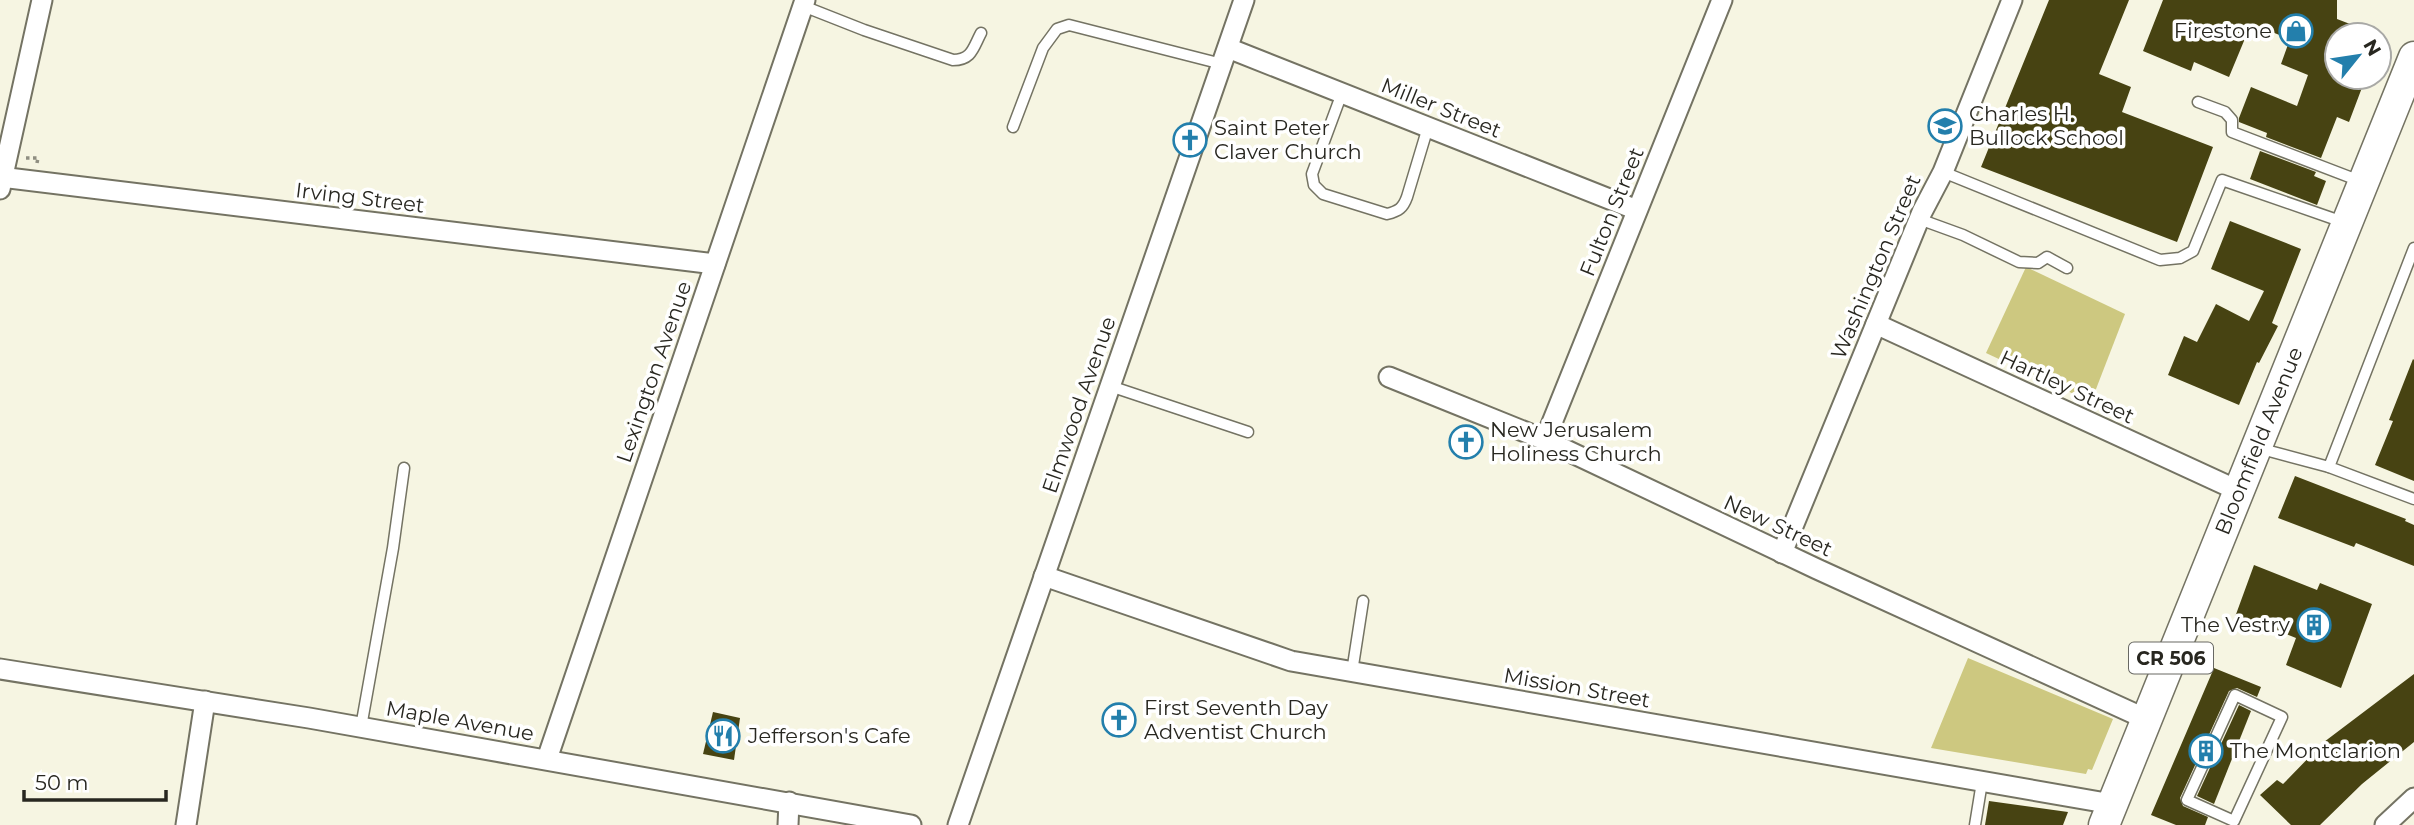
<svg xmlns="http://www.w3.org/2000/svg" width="2414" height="825" font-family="Montserrat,sans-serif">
	<rect width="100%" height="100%" fill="#f6f5e2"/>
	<g fill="#cdc880">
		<polygon points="2026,267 2125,314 2091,402 1986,353"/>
		<polygon points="1968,658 2113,719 2092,770 2088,769 2086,774 1931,748"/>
	</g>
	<g fill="#474312">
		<polygon points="2049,0 2129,0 2099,74 2131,87 2122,112 2213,147 2177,242 1981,167"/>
		<polygon points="2163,0 2337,0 2337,19 2376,34 2337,35 2337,77 2366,77 2349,122 2337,117 2321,158 2266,137 2267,133 2239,122 2239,118 2251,87 2297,106 2308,75 2281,64 2290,39 2251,24 2229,77 2194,62 2191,71 2143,51"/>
		<polygon points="2260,151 2316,172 2314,176 2326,181 2317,205 2250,179"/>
		<polygon points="2230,221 2301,249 2272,323 2278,326 2259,363 2257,362 2239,405 2168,375 2184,336 2197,342 2216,304 2249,321 2264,291 2211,269"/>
		<polygon points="2413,359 2414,360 2414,481 2375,465 2393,421 2389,420"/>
		<polygon points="2295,476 2406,519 2405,521 2414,525 2414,566 2356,543 2354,547 2278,518"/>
		<polygon points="2254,565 2317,590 2320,583 2372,604 2341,688 2286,665 2296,638 2256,622 2250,633 2231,628"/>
		<polygon points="2214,668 2261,687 2257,697 2237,688 2229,691 2180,798 2183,806 2208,817 2205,825 2176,825 2151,815"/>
		<polygon points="2414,674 2414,742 2362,784 2320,825 2291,825 2260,795 2277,780 2283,784 2324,742"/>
		<polygon points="2239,705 2251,711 2214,804 2197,796"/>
		<polygon points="713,712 740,718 734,760 703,754"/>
		<polygon points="1989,801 2068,812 2063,825 1985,825"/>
	</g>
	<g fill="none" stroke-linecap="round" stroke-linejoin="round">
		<defs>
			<g id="lane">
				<path d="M 803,6 L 864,30 L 953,60 C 972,60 973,48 981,33"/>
				<path d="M 1342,93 L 1312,174 L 1314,185 L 1323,194 L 1387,214 C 1399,211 1403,208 1407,197 L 1428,127"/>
				<polyline points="2198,102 2225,112 2232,120 2232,132 2360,181"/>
				<polyline points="1013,127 1043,48 1057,29 1069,25 1222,64"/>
				<polyline points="1943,172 2160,260 2180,258 2193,251 2222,180 2343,222"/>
				<polyline points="1919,219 1963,235 2019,262 2038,263 2047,257 2067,268"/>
				<polyline points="2414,248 2329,467 2414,499"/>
				<polyline points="1110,386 1248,432"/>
				<polyline points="2258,448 2329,467"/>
				<polyline points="1352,672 1363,601"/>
				<polygon points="2235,695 2282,717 2234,821 2187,800"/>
				<polyline points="361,727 393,548 404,468"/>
				<polyline points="1975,825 1982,782"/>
			</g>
			<g id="street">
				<polyline points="1228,48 1637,210"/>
				<polyline points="0,177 715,264"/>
				<polyline points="0,189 42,0"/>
				<polyline points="1876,324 2239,491"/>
				<polyline points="1389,377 1545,440 1817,569 2146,719"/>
				<polyline points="1545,440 1722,0"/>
				<polyline points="1782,553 1922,212 1943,172 2012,0"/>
				<polyline points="1044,576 1291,661 2112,804"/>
				<polyline points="0,669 309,718 911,825"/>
				<polyline points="547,759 805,0"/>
				<polyline points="186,825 205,701"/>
				<polyline points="788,825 789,802"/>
				<polyline points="958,825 1244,0"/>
				<polyline points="2385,825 2414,798"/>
			</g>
			<polyline id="primary" points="2104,825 2414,57"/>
		</defs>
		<use href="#lane" stroke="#747363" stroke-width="13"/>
		<use href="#street" stroke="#747363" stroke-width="23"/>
		<use href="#primary" stroke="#747363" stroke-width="33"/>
		<polyline stroke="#8f8e81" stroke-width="3.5" stroke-dasharray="3.5 3.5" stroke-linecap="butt" points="26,158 38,158 37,163"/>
		<use href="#lane" stroke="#fff" stroke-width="10"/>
		<use href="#street" stroke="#fff" stroke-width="19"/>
		<use href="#primary" stroke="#fff" stroke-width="30"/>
	</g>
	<defs>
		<symbol id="shop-ring" viewBox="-11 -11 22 22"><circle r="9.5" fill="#fff" stroke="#237fac" stroke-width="1.5"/><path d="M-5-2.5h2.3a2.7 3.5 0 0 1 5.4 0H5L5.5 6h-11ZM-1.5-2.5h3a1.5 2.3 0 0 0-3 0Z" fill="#237fac"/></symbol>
		<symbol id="school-ring" viewBox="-11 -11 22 22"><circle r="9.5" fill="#fff" stroke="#237fac" stroke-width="1.5"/><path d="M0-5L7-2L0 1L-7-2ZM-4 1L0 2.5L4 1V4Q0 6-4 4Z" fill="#237fac"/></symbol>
		<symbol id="church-ring" viewBox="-11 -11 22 22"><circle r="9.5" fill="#fff" stroke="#237fac" stroke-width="1.5"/><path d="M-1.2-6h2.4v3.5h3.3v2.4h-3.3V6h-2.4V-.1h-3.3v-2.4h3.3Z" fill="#237fac"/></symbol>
		<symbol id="building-ring" viewBox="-11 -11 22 22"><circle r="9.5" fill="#fff" stroke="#237fac" stroke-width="1.5"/><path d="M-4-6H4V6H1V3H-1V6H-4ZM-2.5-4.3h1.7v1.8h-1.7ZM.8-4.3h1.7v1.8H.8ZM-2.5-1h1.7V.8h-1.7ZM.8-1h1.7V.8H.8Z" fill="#237fac"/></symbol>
		<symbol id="restaurant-ring" viewBox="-11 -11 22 22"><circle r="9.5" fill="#fff" stroke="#237fac" stroke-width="1.5"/><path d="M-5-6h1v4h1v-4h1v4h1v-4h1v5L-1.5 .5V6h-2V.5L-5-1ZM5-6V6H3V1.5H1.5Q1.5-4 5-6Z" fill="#237fac"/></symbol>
	</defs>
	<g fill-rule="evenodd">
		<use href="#shop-ring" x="2277" y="12" width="38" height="38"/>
		<use href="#school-ring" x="1926" y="107" width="38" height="38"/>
		<use href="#church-ring" x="1171" y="121" width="38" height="38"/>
		<use href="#church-ring" x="1447" y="423" width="38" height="38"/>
		<use href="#building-ring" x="2295" y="606" width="38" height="38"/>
		<use href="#church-ring" x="1100" y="701" width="38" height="38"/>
		<use href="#restaurant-ring" x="704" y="717" width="38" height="38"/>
		<use href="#building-ring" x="2187" y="732" width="38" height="38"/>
	</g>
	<g text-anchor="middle" stroke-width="7" stroke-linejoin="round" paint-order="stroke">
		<rect fill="#fff" stroke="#686863" stroke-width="2" x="2129" y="642.5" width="84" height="31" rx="5"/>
		<g font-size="19" font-weight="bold" fill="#282720">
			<text x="2171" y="665">CR 506</text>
		</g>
		<g font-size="21" fill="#282720" stroke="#fff" text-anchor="start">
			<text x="2272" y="38" text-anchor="end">Firestone</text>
			<text x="1969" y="121">Charles H.<tspan x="1969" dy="24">Bullock School</tspan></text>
			<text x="1214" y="135">Saint Peter<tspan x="1214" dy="24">Claver Church</tspan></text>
			<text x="1490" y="437">New Jerusalem<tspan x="1490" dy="24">Holiness Church</tspan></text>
			<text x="2290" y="632" text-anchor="end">The Vestry</text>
			<text x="1144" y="715">First Seventh Day<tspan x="1144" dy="24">Adventist Church</tspan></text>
			<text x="748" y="743">Jefferson's Cafe</text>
			<text x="2230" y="758">The Montclarion</text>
		</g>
		<g font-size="21" fill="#282720" stroke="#fff">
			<text transform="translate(1441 108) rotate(22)" y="7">Miller Street</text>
			<text transform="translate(360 198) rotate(7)" y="7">Irving Street</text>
			<text transform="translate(1612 212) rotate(-68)" y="7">Fulton Street</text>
			<text transform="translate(1876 267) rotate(-67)" y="7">Washington Street</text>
			<text transform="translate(654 372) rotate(-71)" y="7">Lexington Avenue</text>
			<text transform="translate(2067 387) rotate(25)" y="7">Hartley Street</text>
			<text transform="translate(1079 405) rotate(-71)" y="7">Elmwood Avenue</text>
			<text transform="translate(2259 441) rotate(-68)" y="7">Bloomfield Avenue</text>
			<text transform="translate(1778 526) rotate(25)" y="7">New Street</text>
			<text transform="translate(1577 688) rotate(10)" y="7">Mission Street</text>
			<text transform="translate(460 721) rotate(10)" y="7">Maple Avenue</text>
		</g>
	</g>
	<g transform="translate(2358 56) rotate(60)"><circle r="33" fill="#ffffff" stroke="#a9a9a6" stroke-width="2"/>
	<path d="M0-5L12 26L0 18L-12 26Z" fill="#237fac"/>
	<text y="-10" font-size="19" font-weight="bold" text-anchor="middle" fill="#282720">N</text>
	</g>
	<path d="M24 790v10h142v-10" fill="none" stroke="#282720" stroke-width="3.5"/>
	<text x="35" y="790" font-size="21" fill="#282720" stroke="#ffffff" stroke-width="5" paint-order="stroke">50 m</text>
</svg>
